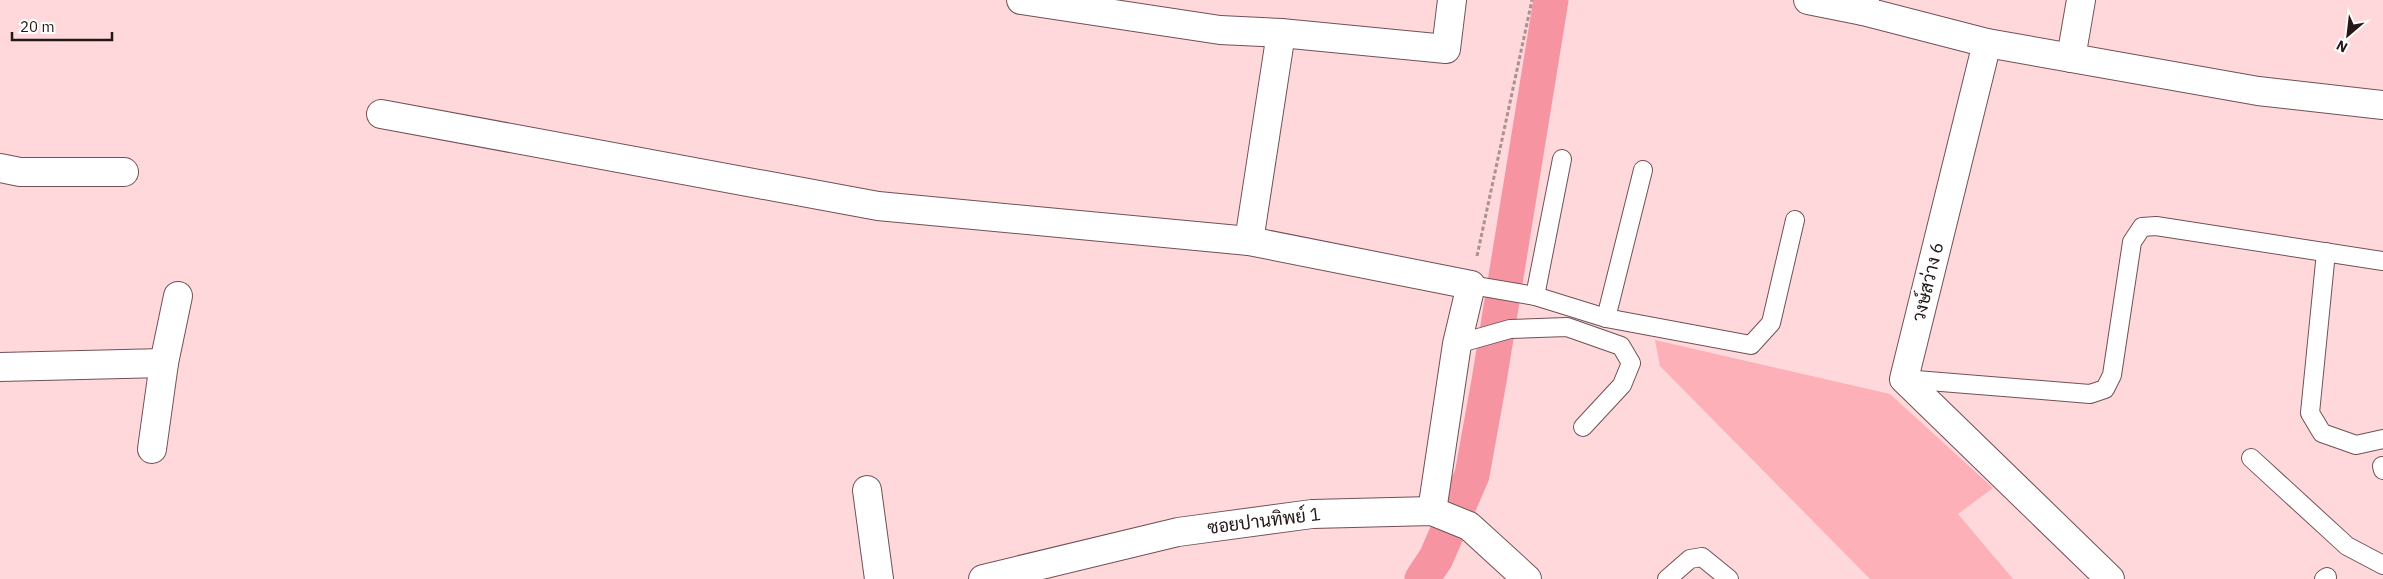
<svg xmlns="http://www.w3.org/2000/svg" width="2383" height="579" font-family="'IBM Plex Sans',Sarabun,sans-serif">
	<rect width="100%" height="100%" fill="#fed8db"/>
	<polygon fill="#fdb0b8" points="1655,340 1890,394 1993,488 1958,514 2013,579 1870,579 1660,366"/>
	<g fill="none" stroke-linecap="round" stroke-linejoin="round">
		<polyline stroke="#f695a1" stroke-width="35" points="1422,579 1436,558 1472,475 1489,381 1551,0"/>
		<defs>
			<g id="service">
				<polyline points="2326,252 2310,413 2322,433 2356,445 2383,439"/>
				<polyline points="1471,285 1535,296 1606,318 1751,345 1771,323 1795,220"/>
				<polyline points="1535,296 1562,159"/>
				<polyline points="1606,318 1643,170"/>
				<polyline points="1457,344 1510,329 1567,327 1621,346 1631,363 1622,385 1583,427"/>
				<polyline points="1904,379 2090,394 2105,389 2112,375 2132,242 2142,227 2156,226 2383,261"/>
				<polyline points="2251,458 2347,546 2383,565"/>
				<polyline points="2382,466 2383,470"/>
				<polyline points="1667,579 1690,559 1702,557 1729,579"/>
				<polyline points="2324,579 2327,577"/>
			</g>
			<g id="minor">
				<polyline points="1021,0 1220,30 1281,33 1446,49 1452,0"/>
				<polyline points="1808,0 1863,11"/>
				<polyline points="1865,0 1863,11 1987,43 1904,379 2110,579"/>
				<polyline points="1987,43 2258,91 2383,105"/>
				<polyline points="2071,58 2081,0"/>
				<polyline points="381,114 878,206 1249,241 1471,285 1457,344 1432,511"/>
				<polyline points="0,168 20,172 124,172"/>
				<polyline points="1249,241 1281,33"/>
				<polyline points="0,367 164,363"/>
				<polyline points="152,449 164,363 178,296"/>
				<polyline points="867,490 879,579"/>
				<polyline points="983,579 1178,532 1312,514 1432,511 1469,526 1527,579"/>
			</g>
		</defs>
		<use href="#service" stroke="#715155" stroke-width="20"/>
		<use href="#minor" stroke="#715155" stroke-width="30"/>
		<polyline stroke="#ad9092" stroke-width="3" stroke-dasharray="4 2.5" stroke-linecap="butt" points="1477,256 1532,0"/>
		<use href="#service" stroke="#fff" stroke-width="18"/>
		<use href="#minor" stroke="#fff" stroke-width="28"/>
	</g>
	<g text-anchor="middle" stroke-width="5" stroke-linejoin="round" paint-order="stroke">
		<g font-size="18" fill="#241718" stroke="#fff">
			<text transform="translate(1928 282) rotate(-76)" y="6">วงษ์สว่าง 6</text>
			<text transform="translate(1264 521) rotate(-7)" y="6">ซอยปานทิพย์ 1</text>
		</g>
	</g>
	<g transform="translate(2348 35) rotate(208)" stroke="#ffffff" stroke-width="4" paint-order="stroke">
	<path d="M0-4L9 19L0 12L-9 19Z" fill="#241718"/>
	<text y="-8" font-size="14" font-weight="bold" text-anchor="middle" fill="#241718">N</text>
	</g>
	<path d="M12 32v8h100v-8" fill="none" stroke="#241718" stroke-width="2.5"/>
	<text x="20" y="32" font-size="15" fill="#241718" stroke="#ffffff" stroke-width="4" paint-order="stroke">20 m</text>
</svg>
